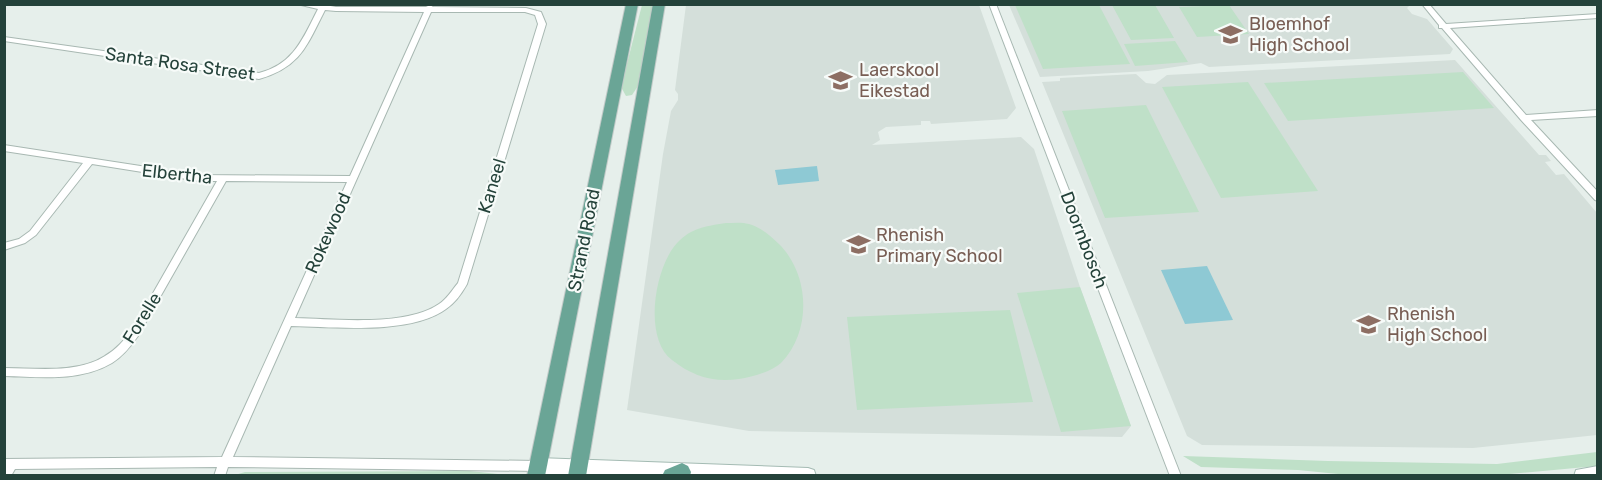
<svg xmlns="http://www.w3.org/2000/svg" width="1602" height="480" font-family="Rubik,sans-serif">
	<rect width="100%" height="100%" fill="#e6efeb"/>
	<g fill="#d4dfda">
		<polygon points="686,5 979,5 1016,108 1007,119 931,124 930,121 921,121 921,125 886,127 878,132 880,140 872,145 1021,137 1034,149 1080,287 1131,426 1122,437 749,431 627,410 663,154 671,111 678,100 678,94 675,90"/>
		<polygon points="1009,5 1410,5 1407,8 1412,14 1427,19 1453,49 1450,54 1209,67 1201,63 1148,71 1040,77"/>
		<polygon points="1455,60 1539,155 1546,155 1551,161 1545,162 1556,175 1564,174 1597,213 1597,435 1473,448 1202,445 1187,436 1042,82 1060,81 1060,78 1136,74 1146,83 1155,84 1167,75"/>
	</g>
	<g fill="#bfe0c8">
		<polygon points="642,5 654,5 638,86 632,95 626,96 621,87"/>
		<polygon points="1015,5 1099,5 1130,64 1043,69"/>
		<polygon points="1112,5 1155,5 1174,38 1131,40"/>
		<polygon points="1229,5 1249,34 1197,37 1179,7"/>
		<polygon points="1175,41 1188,62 1135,66 1124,44"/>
		<polygon points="1463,72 1494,108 1288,121 1264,83"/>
		<polygon points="1248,82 1318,191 1221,198 1162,87"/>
		<polygon points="1146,105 1199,212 1105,218 1062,111"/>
		<path d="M 726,223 C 733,223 742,222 749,224 C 760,227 770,235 779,244 C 810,275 812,331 781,363 C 771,372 752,377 739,379 C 714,383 692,376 672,360 C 642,338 655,262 680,240 C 694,227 708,226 726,223 Z"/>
		<polygon points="1080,287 1131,426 1061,432 1017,293"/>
		<polygon points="1010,310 1033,402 857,410 847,317"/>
		<polygon points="1597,452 1597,466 1499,475 1358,476 1298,470 1201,467 1183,456 1328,461 1497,464"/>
		<polygon points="470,471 507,475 235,475 245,472"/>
	</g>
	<g fill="#8ec9d4">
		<polygon points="817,166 819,181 778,185 775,170"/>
		<polygon points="1207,266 1233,320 1185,324 1161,270"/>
	</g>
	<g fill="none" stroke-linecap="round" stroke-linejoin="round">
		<defs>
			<g id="street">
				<path d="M 297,4 L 319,4 L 336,7 L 426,7 L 430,5 L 433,7 L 526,8 L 541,12 L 546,24 L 467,284 C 462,293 455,303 446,309 C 411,335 334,327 291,326 L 233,457 L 538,461 L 542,462 L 543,466 L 542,470 L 538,471 L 228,467 L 225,476 L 214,476 L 217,467 L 15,469 L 11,476 L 4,476 L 4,459 L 222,457 L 347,182 L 226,181 L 138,336 C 131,346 123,356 112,363 C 80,382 40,377 4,376 L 4,368 C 36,368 77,374 105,356 C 116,350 124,340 132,330 L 217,181 L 199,181 L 92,164 L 36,235 L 25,243 L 4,250 L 4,243 L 19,239 L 30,231 L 83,163 L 4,151 L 4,145 L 199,175 L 350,176 L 424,12 L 336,11 L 325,10 C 307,45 301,67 259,79 L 4,41 L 4,37 L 259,73 C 294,64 303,38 318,9 ZM 431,12 L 525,12 L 535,15 L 538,24 L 458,283 C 452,290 447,299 439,304 C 406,327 334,319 295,318 Z"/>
				<polygon points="989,4 996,4 1181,476 1170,476"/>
				<polygon points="1422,4 1429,4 1446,24 1598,14 1598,18 1450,28 1526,115 1598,110 1598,116 1531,120 1598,192 1598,201 1595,200 1521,120 1442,28 1439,28 1439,25"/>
			</g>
			<g id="secondary">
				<polygon points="538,458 808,468 814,470 816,476 538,474 532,471 530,466 532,461"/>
				<polygon points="1598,466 1598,476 1574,476 1576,470"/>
			</g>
			<g id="primary">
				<polygon points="626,4 638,4 545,476 527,476"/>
				<polygon points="653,4 665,4 586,476 568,476"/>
				<polygon points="682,463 688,466 691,472 690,476 662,476 665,470"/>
			</g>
		</defs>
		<use href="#street" stroke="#a8b8b2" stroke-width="2"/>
		<use href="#secondary" stroke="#a4bbb3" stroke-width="2"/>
		<use href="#primary" stroke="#c2cac8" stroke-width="2"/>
		<use href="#street" fill="#fff" fill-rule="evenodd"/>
		<use href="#secondary" fill="#fff" fill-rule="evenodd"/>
		<use href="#primary" fill="#6aa596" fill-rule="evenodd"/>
	</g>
	<defs>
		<symbol id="school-bare" viewBox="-9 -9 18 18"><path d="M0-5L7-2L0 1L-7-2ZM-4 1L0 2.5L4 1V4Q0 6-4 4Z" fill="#8d6e63" stroke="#f7fbf9" stroke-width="2.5" paint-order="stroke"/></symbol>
	</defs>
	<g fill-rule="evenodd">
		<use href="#school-bare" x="1214" y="18" width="33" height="33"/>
		<use href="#school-bare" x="824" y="64" width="33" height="33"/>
		<use href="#school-bare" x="842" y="228" width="33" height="33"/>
		<use href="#school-bare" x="1352" y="308" width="33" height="33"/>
	</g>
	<g text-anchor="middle" stroke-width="4.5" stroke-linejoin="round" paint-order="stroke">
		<g font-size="18" fill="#785e54" stroke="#f7fbf9" text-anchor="start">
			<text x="1249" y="30">Bloemhof<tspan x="1249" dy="21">High School</tspan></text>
			<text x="859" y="76">Laerskool<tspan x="859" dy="21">Eikestad</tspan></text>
			<text x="876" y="241">Rhenish<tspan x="876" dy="21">Primary School</tspan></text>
			<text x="1387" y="320">Rhenish<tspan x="1387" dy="21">High School</tspan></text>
		</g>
		<g font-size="18" fill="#24423a" stroke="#f7fbf9">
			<text transform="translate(180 64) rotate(8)" y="6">Santa Rosa Street</text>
			<text transform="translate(177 174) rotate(6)" y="6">Elbertha</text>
			<text transform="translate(492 186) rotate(-73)" y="6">Kaneel</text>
			<text transform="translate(328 233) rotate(-66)" y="6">Rokewood</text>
			<text transform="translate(584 240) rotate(-79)" y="6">Strand Road</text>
			<text transform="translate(1084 240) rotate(69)" y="6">Doornbosch</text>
			<text transform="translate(142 318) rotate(-58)" y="6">Forelle</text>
		</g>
	</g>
	<rect width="1602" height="480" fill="none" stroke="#24423a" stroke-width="12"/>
</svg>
